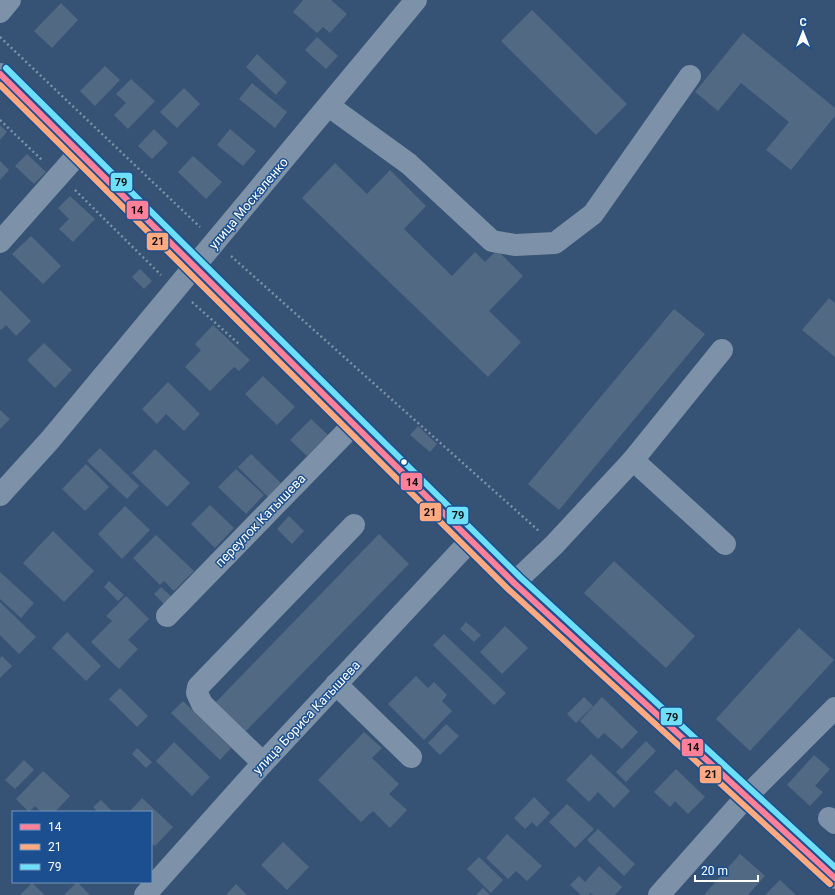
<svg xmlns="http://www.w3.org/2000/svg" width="835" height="895" font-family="Roboto,sans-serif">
	<rect width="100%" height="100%" fill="#365274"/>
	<g fill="#526984">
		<polygon points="303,0 331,0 347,14 330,33 323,27 317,33 293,12"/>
		<polygon points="61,3 78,20 52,48 34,31"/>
		<polygon points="532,10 627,104 596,135 501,41"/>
		<polygon points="743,33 835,108 835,116 791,170 766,150 789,122 741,83 718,111 695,92"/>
		<polygon points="317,37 338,56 326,69 305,50"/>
		<polygon points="257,54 287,82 276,95 246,67"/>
		<polygon points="105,66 120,80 95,106 80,91"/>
		<polygon points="131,79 155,101 128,129 114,115 126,103 116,94"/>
		<polygon points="252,83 287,112 275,128 239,99"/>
		<polygon points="184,88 200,104 177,128 160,112"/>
		<polygon points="0,125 7,132 0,140"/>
		<polygon points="154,129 168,143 152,159 138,146"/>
		<polygon points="230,129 256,151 243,166 217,145"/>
		<polygon points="27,154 46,172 34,184 15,166"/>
		<polygon points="193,156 222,182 206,199 178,172"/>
		<polygon points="0,161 9,170 0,180"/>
		<polygon points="335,163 367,194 390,170 426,206 404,229 452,276 475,252 485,262 497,250 523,276 489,311 521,342 488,377 302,198"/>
		<polygon points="70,196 95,219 73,242 59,229 69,219 58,208"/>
		<polygon points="31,236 61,266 43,284 12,254"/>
		<polygon points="140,269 152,281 144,289 132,277"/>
		<polygon points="0,290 31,321 16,336 6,325 1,330 0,329"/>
		<polygon points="829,298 835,303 835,357 802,330"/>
		<polygon points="674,309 705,334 559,510 528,484"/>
		<polygon points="213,325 250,360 239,371 234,367 210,391 185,367 201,350 195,344"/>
		<polygon points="44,343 72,370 55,388 27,360"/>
		<polygon points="263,376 295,407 277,425 245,394"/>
		<polygon points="168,382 200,414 184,431 166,414 157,424 142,409"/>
		<polygon points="0,410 10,419 0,429"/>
		<polygon points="311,419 328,435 307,456 290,440"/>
		<polygon points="418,426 437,444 430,452 410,435"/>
		<polygon points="100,448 139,486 127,499 87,461"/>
		<polygon points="155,449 190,483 167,507 132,473"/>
		<polygon points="251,454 281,483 268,497 238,467"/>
		<polygon points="86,464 109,487 85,511 62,489"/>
		<polygon points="236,469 264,495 246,514 218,487"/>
		<polygon points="210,505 234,528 215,548 191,524"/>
		<polygon points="125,506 150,530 122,559 98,534"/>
		<polygon points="289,516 304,531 292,544 277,529"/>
		<polygon points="53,531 94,571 64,602 23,563"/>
		<polygon points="379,534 409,564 246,731 216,702"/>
		<polygon points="156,535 194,571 174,591 164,581 160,585 133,558"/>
		<polygon points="614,561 695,636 666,668 584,593"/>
		<polygon points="0,572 34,603 21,618 0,599"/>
		<polygon points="109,581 124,595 118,601 104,587"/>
		<polygon points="161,587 172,597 165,605 154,594"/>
		<polygon points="126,596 149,619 128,640 138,649 119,669 91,642 112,621 106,616"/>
		<polygon points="0,602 36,637 19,654 0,635"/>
		<polygon points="466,622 481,635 474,642 460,629"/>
		<polygon points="505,626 528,648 502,674 480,652"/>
		<polygon points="799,628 834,660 750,751 716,719"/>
		<polygon points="67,632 101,666 86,681 52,648"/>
		<polygon points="444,634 506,693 494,705 433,645"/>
		<polygon points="2,656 12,666 0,678 0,658"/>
		<polygon points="416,676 428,688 434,682 447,695 442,701 452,711 424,740 388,704"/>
		<polygon points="120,688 148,716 137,727 109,699"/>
		<polygon points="584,697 593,706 576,723 567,714"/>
		<polygon points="602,697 638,732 622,749 604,733 598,739 580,721"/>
		<polygon points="183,701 231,748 220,760 171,713"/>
		<polygon points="446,724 459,736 440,755 428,743"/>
		<polygon points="364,732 382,748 372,758 399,784 389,794 407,810 390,828 373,811 361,822 318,780"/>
		<polygon points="646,741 656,751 626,782 616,772"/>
		<polygon points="174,742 210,777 192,796 156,761"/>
		<polygon points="137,748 152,762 146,768 132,754"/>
		<polygon points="591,754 630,791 614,808 598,792 589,802 566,780"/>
		<polygon points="814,755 830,769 815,786 823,792 810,806 787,785"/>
		<polygon points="24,760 34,770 15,789 5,780"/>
		<polygon points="676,769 705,797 688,814 675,801 670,807 654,792"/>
		<polygon points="43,771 70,796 55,812 41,812 35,806 29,812 16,799"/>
		<polygon points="534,797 550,813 537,827 532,822 525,829 514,818"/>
		<polygon points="142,798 173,827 155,846 151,843 151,812 129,812"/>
		<polygon points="101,800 113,812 98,812 93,807"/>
		<polygon points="567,804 594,829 575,848 549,822"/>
		<polygon points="598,829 635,864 624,876 587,840"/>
		<polygon points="507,834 542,866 527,881 516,871 508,879 486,858"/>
		<polygon points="283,842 309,867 287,890 261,865"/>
		<polygon points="740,854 765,876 748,895 704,895"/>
		<polygon points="479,857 503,880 491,893 467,869"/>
		<polygon points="599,866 622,887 615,895 593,895 590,893 589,895 581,895 570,885 579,876 585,882"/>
		<polygon points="780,880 796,895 765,895"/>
		<polygon points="77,882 90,895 64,895"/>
		<polygon points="32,883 45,895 20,895"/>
		<polygon points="236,884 247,895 226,895"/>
		<polygon points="483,888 490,895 476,895"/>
	</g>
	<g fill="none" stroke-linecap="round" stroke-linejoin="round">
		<g stroke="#7d92a8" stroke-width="2.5" stroke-dasharray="2 3" stroke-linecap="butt">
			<polyline points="0,37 200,227"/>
			<polyline points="0,120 43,161"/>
			<polyline points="75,190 161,275"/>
			<polyline points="231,256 539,531"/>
			<polyline points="192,302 239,344"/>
		</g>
		<g stroke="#7d92a8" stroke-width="22">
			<polyline points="0,12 10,0"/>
			<polyline points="329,106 409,164 492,241 515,245 555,243 593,214 690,76"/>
			<polyline points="0,242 79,153"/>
			<polyline points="633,460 725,544"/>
			<polyline points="0,495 50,440 416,0"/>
			<polyline points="514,583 554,545 633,460 722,350"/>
			<polyline points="167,616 354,424"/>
			<polyline points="336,684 411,757"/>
			<polyline points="263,763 202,704 197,693 198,687 354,525"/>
			<polyline points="829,818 835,823"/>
			<polyline points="145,895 263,763 470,541"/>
			<polyline points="659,895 746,797 835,708"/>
		</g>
		<polyline stroke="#7d8ea7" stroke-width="22" points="0,74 514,583 835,878"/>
		<defs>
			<polyline id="bus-1" points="0,74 514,583 835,878"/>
			<polyline id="bus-2" points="0,85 508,589 830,884"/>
			<polyline id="bus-3" points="6,68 520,577 835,867"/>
		</defs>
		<use href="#bus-1" stroke="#1b4f8f" stroke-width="9"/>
		<use href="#bus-2" stroke="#1b4f8f" stroke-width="9"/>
		<use href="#bus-3" stroke="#1b4f8f" stroke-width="9"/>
		<use href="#bus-1" stroke="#ff8098" stroke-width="6"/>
		<use href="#bus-2" stroke="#ffa980" stroke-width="6"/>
		<use href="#bus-3" stroke="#6ddff8" stroke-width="6"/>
	</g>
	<circle fill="#fff" stroke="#1b4f8f" stroke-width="1.5" cx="404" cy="462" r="3.5"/>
	<g text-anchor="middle" stroke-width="3" stroke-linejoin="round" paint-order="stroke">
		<g font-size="13" fill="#fff" stroke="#1b4f8f">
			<text transform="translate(248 203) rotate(-50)" y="5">улица Москаленко</text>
			<text transform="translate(260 520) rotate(-46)" y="5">переулок Катышева</text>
			<text transform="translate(306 717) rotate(-47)" y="5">улица Бориса Катышева</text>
		</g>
	</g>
	<g stroke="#1b4f8f" stroke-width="1.5">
		<rect x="110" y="172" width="23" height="20" rx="4" fill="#6ddff8"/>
		<rect x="126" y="200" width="23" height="20" rx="4" fill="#ff8098"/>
		<rect x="146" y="232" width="23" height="19" rx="4" fill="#ffa980"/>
		<rect x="400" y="472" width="23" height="19" rx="4" fill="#ff8098"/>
		<rect x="419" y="502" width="23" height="20" rx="4" fill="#ffa980"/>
		<rect x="446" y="506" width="23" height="19" rx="4" fill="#6ddff8"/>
		<rect x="660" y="707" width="23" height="19" rx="4" fill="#6ddff8"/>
		<rect x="681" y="738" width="23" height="19" rx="4" fill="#ff8098"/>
		<rect x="699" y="765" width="23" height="19" rx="4" fill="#ffa980"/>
	</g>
	<g font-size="11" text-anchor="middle" font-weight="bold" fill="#111">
		<text x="121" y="186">79</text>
		<text x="137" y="214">14</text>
		<text x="158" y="245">21</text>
		<text x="412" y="486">14</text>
		<text x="430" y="516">21</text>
		<text x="458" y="519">79</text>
		<text x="672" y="721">79</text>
		<text x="693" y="751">14</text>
		<text x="711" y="778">21</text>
	</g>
	<rect x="12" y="811" width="140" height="72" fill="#1b4f8f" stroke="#7695bc"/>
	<rect x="20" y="824" width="20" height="6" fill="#ff8098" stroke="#7695bc"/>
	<text x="48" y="831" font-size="12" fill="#ffffff">14</text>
	<rect x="20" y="844" width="20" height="6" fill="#ffa980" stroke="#7695bc"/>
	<text x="48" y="851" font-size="12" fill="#ffffff">21</text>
	<rect x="20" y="864" width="20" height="6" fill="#6ddff8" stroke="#7695bc"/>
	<text x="48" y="871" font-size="12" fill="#ffffff">79</text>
	<g transform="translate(803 32)" stroke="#1b4f8f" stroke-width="3" paint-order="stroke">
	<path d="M0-3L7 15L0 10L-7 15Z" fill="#ffffff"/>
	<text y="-6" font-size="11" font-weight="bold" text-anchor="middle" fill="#ffffff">С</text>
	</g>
	<path d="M695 875v6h63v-6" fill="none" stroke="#ffffff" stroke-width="2"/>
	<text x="701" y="875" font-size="12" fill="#ffffff" stroke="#1b4f8f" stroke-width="3" paint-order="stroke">20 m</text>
</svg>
